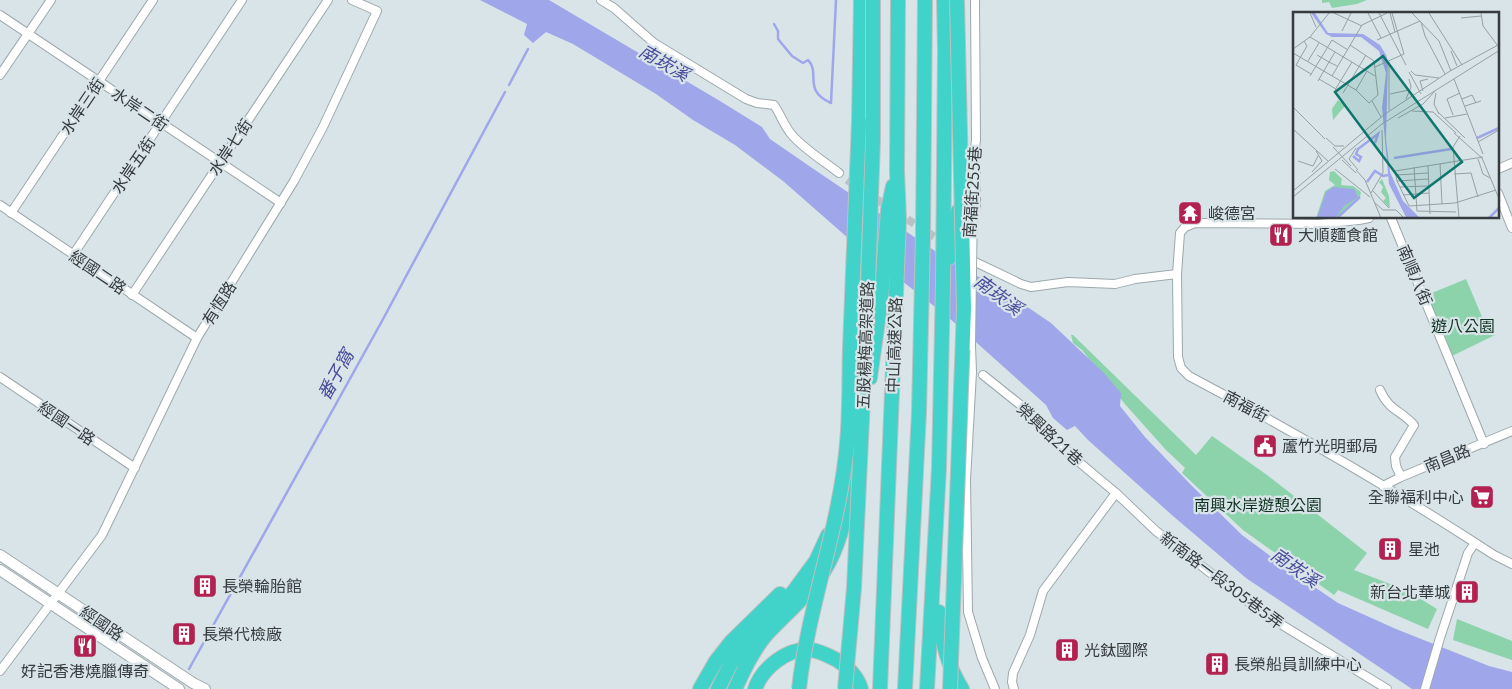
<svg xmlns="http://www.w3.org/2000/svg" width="1512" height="689" font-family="Lato,'Noto Sans TC',sans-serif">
	<rect width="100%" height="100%" fill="#d8e4e8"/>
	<g fill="#8cd3ac">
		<polygon points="1322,0 1367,0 1357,4 1332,8 1329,2 1322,3"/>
		<polygon points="1466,279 1485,324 1490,323 1495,335 1452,356 1427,295"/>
		<polygon points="1071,335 1073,335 1196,455 1212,436 1267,475 1367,553 1354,570 1408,591 1437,609 1428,629 1338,590 1334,595 1243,530 1182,473 1185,468 1166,450 1124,403 1082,350 1073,343"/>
		<polygon points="1457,619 1512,641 1512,660 1453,640"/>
	</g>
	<polygon fill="#9fa7ea" points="480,0 549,0 720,101 762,127 770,139 815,170 947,259 1007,293 1051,323 1104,373 1121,393 1120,406 1145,437 1192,486 1242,535 1288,569 1338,603 1396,629 1489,666 1512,672 1512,689 1412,689 1246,578 1173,516 1088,440 1075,426 1067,430 1053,418 1046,405 948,317 856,245 783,181 735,145 693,120 656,94 573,44 546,32 533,43 524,35 527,24"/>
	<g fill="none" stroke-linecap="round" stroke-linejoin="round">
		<g stroke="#9fa7ea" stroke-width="2.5">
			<path d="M 774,24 L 778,31 L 778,39 L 792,56 L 803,63 L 808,60 C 821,73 802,90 831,103 L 836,0"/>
			<polyline points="509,85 528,49"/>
			<polyline points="189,669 382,321 505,92"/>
		</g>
		<polyline stroke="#b8c2c6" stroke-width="8" stroke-dasharray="8 4" stroke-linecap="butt" points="847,180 944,243"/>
		<defs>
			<g id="minor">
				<path d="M 601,0 L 614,8 L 654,43 L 746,99 L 757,103 L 774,105 C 781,115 784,126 792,135 C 805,150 824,161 839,173"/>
				<polyline points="0,15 281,203"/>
				<polyline points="0,75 51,0"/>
				<polyline points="1498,169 1512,163"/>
				<polyline points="976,172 976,206"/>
				<polyline points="1498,193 1512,228"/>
				<polyline points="0,205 197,338"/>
				<polyline points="11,213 153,0"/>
				<path d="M 1369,218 L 1359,220 L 1319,224 L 1195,223 L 1185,227 L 1180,233 L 1177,274 L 1178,357 L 1181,368 L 1189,376 C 1293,431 1396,491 1494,555 L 1512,564"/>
				<polyline points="1391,218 1484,444"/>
				<polyline points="969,228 969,197 976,140 975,0"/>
				<polyline points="73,255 242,0"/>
				<polyline points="969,257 969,259 1021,284 1031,287 1068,282 1115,284 1135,279 1177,274"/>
				<polyline points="132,295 328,0"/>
				<polyline points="971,346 972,372 966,480 968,612 982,658 995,689"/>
				<polyline points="983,375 1038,419 1073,457 1116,493 1156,531 1264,614 1387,689"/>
				<polyline points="0,377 135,468"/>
				<path d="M 1380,390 C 1389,411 1401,410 1414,425 L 1395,457 L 1396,466 L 1401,477"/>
				<polyline points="1383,486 1401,477 1512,431"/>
				<polyline points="0,671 102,535 197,338 294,181 323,127 377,11 352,0"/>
				<polyline points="1014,689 1012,682 1013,673 1030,635 1043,591 1116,493"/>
				<polyline points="1425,689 1440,638 1468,553 1475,543"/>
			</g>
			<g id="tertiary">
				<polyline points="0,555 193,683 205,689"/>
				<polyline points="0,570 179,689"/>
			</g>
			<g id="motorway">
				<polyline points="859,121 861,0"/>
				<polyline points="949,258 958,211"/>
				<polyline points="870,378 881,299 888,210 893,186"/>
				<path d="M 939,612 C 941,639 947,665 962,689"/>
				<polyline points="700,689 716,661 731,642 780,594"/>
				<polyline points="718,689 730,665 750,638 794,591 816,561 828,535"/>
				<path d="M 735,689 C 744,670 752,652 765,636 C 786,613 813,592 828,564 C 844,535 849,498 855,465"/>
				<path d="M 755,689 C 762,668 788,647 811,650 C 820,651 829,656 837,660 C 847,666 858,677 861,689"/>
				<polyline points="880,689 899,219 897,171 898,0"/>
				<polyline points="905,689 919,412 923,235 925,0"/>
				<polyline points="927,689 939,468 943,283 945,50 944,0"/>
			</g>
		</defs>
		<use href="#minor" stroke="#9da8ac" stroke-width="10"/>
		<use href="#tertiary" stroke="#9da8ac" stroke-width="12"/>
		<use href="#motorway" stroke="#bfc0c1" stroke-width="16"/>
		<use href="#minor" stroke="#fff" stroke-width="8"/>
		<use href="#tertiary" stroke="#fff" stroke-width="10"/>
		<use href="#motorway" stroke="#41d2c9" stroke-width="14"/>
		<defs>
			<polyline id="minor-bridge" points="971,346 973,198"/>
			<g id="motorway-bridge">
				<path d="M 799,689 C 808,606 840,527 847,443 C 850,412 849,380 850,348 C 853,273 856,197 859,121"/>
				<polyline points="845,689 854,588 867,314 873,139 873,0"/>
				<polyline points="950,689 964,308 957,0"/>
			</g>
		</defs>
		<use href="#minor-bridge" stroke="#9da8ac" stroke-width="10" stroke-linecap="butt"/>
		<use href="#motorway-bridge" stroke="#bfc0c1" stroke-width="16" stroke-linecap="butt"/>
		<use href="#minor-bridge" stroke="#fff" stroke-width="8"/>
		<use href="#motorway-bridge" stroke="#41d2c9" stroke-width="14"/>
	</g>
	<defs>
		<symbol id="temple-square" viewBox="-11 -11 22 22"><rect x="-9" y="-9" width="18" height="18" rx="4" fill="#b22150" stroke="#d8e4e8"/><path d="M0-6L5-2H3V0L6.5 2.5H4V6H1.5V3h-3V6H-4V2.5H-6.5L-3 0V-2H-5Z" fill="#fff"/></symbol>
		<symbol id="restaurant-square" viewBox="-11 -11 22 22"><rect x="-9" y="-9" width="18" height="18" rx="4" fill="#b22150" stroke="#d8e4e8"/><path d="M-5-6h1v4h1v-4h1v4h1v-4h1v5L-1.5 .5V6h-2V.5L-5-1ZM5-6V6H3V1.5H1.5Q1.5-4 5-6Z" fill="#fff"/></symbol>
		<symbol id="civic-square" viewBox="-11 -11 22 22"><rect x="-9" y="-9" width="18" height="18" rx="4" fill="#b22150" stroke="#d8e4e8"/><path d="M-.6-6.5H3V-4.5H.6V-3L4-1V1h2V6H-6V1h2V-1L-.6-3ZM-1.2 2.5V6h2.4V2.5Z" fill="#fff"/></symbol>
		<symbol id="supermarket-square" viewBox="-11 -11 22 22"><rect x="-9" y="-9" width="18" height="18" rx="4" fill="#b22150" stroke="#d8e4e8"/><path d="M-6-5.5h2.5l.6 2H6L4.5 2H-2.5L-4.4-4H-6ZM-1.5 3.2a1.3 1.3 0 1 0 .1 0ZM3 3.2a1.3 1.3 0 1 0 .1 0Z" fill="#fff"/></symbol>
		<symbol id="building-square" viewBox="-11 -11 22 22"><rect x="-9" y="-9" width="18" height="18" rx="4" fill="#b22150" stroke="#d8e4e8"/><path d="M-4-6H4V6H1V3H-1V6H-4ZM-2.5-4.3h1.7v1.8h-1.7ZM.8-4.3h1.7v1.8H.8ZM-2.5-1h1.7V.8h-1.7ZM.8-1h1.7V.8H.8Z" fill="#fff"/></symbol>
	</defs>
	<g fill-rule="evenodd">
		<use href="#temple-square" x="1176" y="199" width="28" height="28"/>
		<use href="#restaurant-square" x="1267" y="221" width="28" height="28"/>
		<use href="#civic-square" x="1251" y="432" width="28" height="28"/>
		<use href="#supermarket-square" x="1468" y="483" width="28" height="28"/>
		<use href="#building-square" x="1376" y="535" width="28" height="28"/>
		<use href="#building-square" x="191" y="572" width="28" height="28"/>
		<use href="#building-square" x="1453" y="578" width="28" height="28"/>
		<use href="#building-square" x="170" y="620" width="28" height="28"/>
		<use href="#restaurant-square" x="71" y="632" width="28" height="28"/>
		<use href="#building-square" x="1053" y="636" width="28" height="28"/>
		<use href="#building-square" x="1203" y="650" width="28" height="28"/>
	</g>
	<g text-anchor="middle" stroke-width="4.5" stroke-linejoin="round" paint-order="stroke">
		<g font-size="16" fill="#363b3d" stroke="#d8e4e8">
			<text transform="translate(82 106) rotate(-56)" y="6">水岸三街</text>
			<text transform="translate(140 109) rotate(34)" y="6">水岸二街</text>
			<text transform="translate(230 147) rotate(-56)" y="6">水岸七街</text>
			<text transform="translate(133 165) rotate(-56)" y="6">水岸五街</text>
			<text transform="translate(972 192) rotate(-86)" y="6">南福街255巷</text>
			<text transform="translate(98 272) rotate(34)" y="6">經國二路</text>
			<text transform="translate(1415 275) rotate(67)" y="6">南順八街</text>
			<text transform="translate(219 303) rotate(-58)" y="6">有恆路</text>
			<text transform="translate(865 345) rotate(-88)" y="6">五股楊梅高架道路</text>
			<text transform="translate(894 345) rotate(-88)" y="6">中山高速公路</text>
			<text transform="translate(1246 406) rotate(28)" y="6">南福街</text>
			<text transform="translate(67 423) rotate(34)" y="6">經國一路</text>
			<text transform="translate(1050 434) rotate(43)" y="6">榮興路21巷</text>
			<text transform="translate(1447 458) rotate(-22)" y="6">南昌路</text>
			<text transform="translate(1222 580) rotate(37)" y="6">新南路一段305巷5弄</text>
			<text transform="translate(102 623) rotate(34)" y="6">經國路</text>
		</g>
		<g font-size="16" fill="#363b3d" stroke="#d8e4e8" text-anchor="start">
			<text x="1208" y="219">峻德宮</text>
			<text x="1298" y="241">大順麵食館</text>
			<text x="1282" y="452">蘆竹光明郵局</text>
			<text x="1464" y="503" text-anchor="end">全聯福利中心</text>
			<text x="1408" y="555">星池</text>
			<text x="222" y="592">長榮輪胎館</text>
			<text x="1450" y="598" text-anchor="end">新台北華城</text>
			<text x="202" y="640">長榮代檢廠</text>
			<text x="1084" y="656">光鈦國際</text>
			<text x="1234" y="670">長榮船員訓練中心</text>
			<text x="85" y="677" text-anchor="middle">好記香港燒臘傳奇</text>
		</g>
		<g font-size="16" fill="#103221" stroke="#d8e4e8">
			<text x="1463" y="332">遊八公園</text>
			<text x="1258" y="511">南興水岸遊憩公園</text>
		</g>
		<g font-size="18" font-style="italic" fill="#494b9b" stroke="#d8e4e8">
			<text transform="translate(664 63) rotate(30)" y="6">南崁溪</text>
			<text transform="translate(998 295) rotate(36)" y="6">南崁溪</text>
			<text transform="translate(336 375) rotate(-61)" y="6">番子窩</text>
			<text transform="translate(1295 568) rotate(35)" y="6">南崁溪</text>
		</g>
	</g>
	<g transform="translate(1293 12)">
		<rect width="206" height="206" fill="#d8e4e8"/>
		<path d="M 45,88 L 52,94 L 40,108 L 39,97 ZM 41,159 L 49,167 L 48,173 L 60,174 L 68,180 L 67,185 L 44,206 L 23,206 L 32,179 L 42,173 L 36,168 L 37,160 ZM 89,167 L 96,184 L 97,196 L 90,189 L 93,186 L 88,180 L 90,175 L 86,170 Z" fill="#8cd3ac"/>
		<path d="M 18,1 L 22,1 L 35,21 L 70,22 L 87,33 L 93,43 L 95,49 L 93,127 L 97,160 L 110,189 L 127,206 L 113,205 L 96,172 L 89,96 L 93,61 L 86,39 L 68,25 L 39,25 L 33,22 ZM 40,175 L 61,177 L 65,185 L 51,194 L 42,206 L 24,206 L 33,180 Z" fill="#9fa7ea"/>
		<path fill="none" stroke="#9fa7ea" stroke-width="2.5" d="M 184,126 L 206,116M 77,128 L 85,122 L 82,131M 60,144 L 66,149 L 68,145 L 63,142 L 65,137 L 77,128M 101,146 L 158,137M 74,170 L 82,159 L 90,164 L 95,163M 44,206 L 67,185M 196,206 L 207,195"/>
		<path fill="none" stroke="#97a0a4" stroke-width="1" d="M 17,1 L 23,15M 41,1 L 69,14M 75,1 L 88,26M 86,1 L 113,53M 97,1 L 102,20M 119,1 L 146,29 L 158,59M 136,1 L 169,53M 188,1 L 190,14 L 205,34M 168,6 L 188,4M 128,10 L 132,24 L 152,62M 49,19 L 58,1M 17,25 L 82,64M 84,28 L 127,9M 11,29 L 14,34 L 3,53 L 18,62M 0,37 L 17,25 L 36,1M 158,39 L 164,54M 0,41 L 63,78 L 76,91 L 85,83 L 81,49 L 57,33M 24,43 L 36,50 L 42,40M 15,49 L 26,31M 82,55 L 111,42 L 99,1M 118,59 L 122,63 L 146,66M 116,60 L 128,82M 17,64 L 39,28 L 55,38M 39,64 L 69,13 L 94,1M 26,67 L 43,77M 161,67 L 190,142M 25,69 L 36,50 L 44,54M 42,78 L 59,50M 63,78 L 74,59M 130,79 L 127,69 L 135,67M 50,81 L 73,43M 143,81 L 141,92 L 146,102M 97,82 L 116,78M 113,87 L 118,75 L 116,67M 169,87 L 179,83 L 183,91M 79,89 L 88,105M 172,94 L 188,89M 0,95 L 32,127M 96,98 L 96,50M 119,99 L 140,100 L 163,121M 145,100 L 172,126M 160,103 L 154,87 L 167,81M 105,106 L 130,92 L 143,78M 152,106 L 174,102M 0,117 L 35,149M 161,121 L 189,146 L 207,189M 33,126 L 42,134 L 51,134M 185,130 L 206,118M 40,135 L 58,154M 63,136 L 56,147 L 65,158M 190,145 L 102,159 L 104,169 L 116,194 L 162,191 L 203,178M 185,147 L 190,162 L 197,166M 49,148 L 63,161M 5,149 L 20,154 L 25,144M 147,152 L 149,192M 135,154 L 137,202M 121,155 L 124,199 L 163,200M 42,157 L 77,185M 63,158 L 72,168 L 88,206M 19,160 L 29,149 L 23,139M 161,162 L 178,161 L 185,185M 103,163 L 135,161M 104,169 L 135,167M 107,175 L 136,174M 79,178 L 96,196M 0,179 L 92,102 L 157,59 L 207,32M 78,181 L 90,161 L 89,118M 110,183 L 136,181M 0,185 L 89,112 L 207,38M 82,191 L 90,198 L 103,198 L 111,206M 166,206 L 160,135 L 167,124"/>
		<path fill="#0f766e" fill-opacity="0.15" stroke="#0f766e" stroke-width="2.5" d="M 90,44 L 169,150 L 121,186 L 42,80 Z"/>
		<rect width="206" height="206" fill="none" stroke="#363b3d" stroke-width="2.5"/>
	</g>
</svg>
